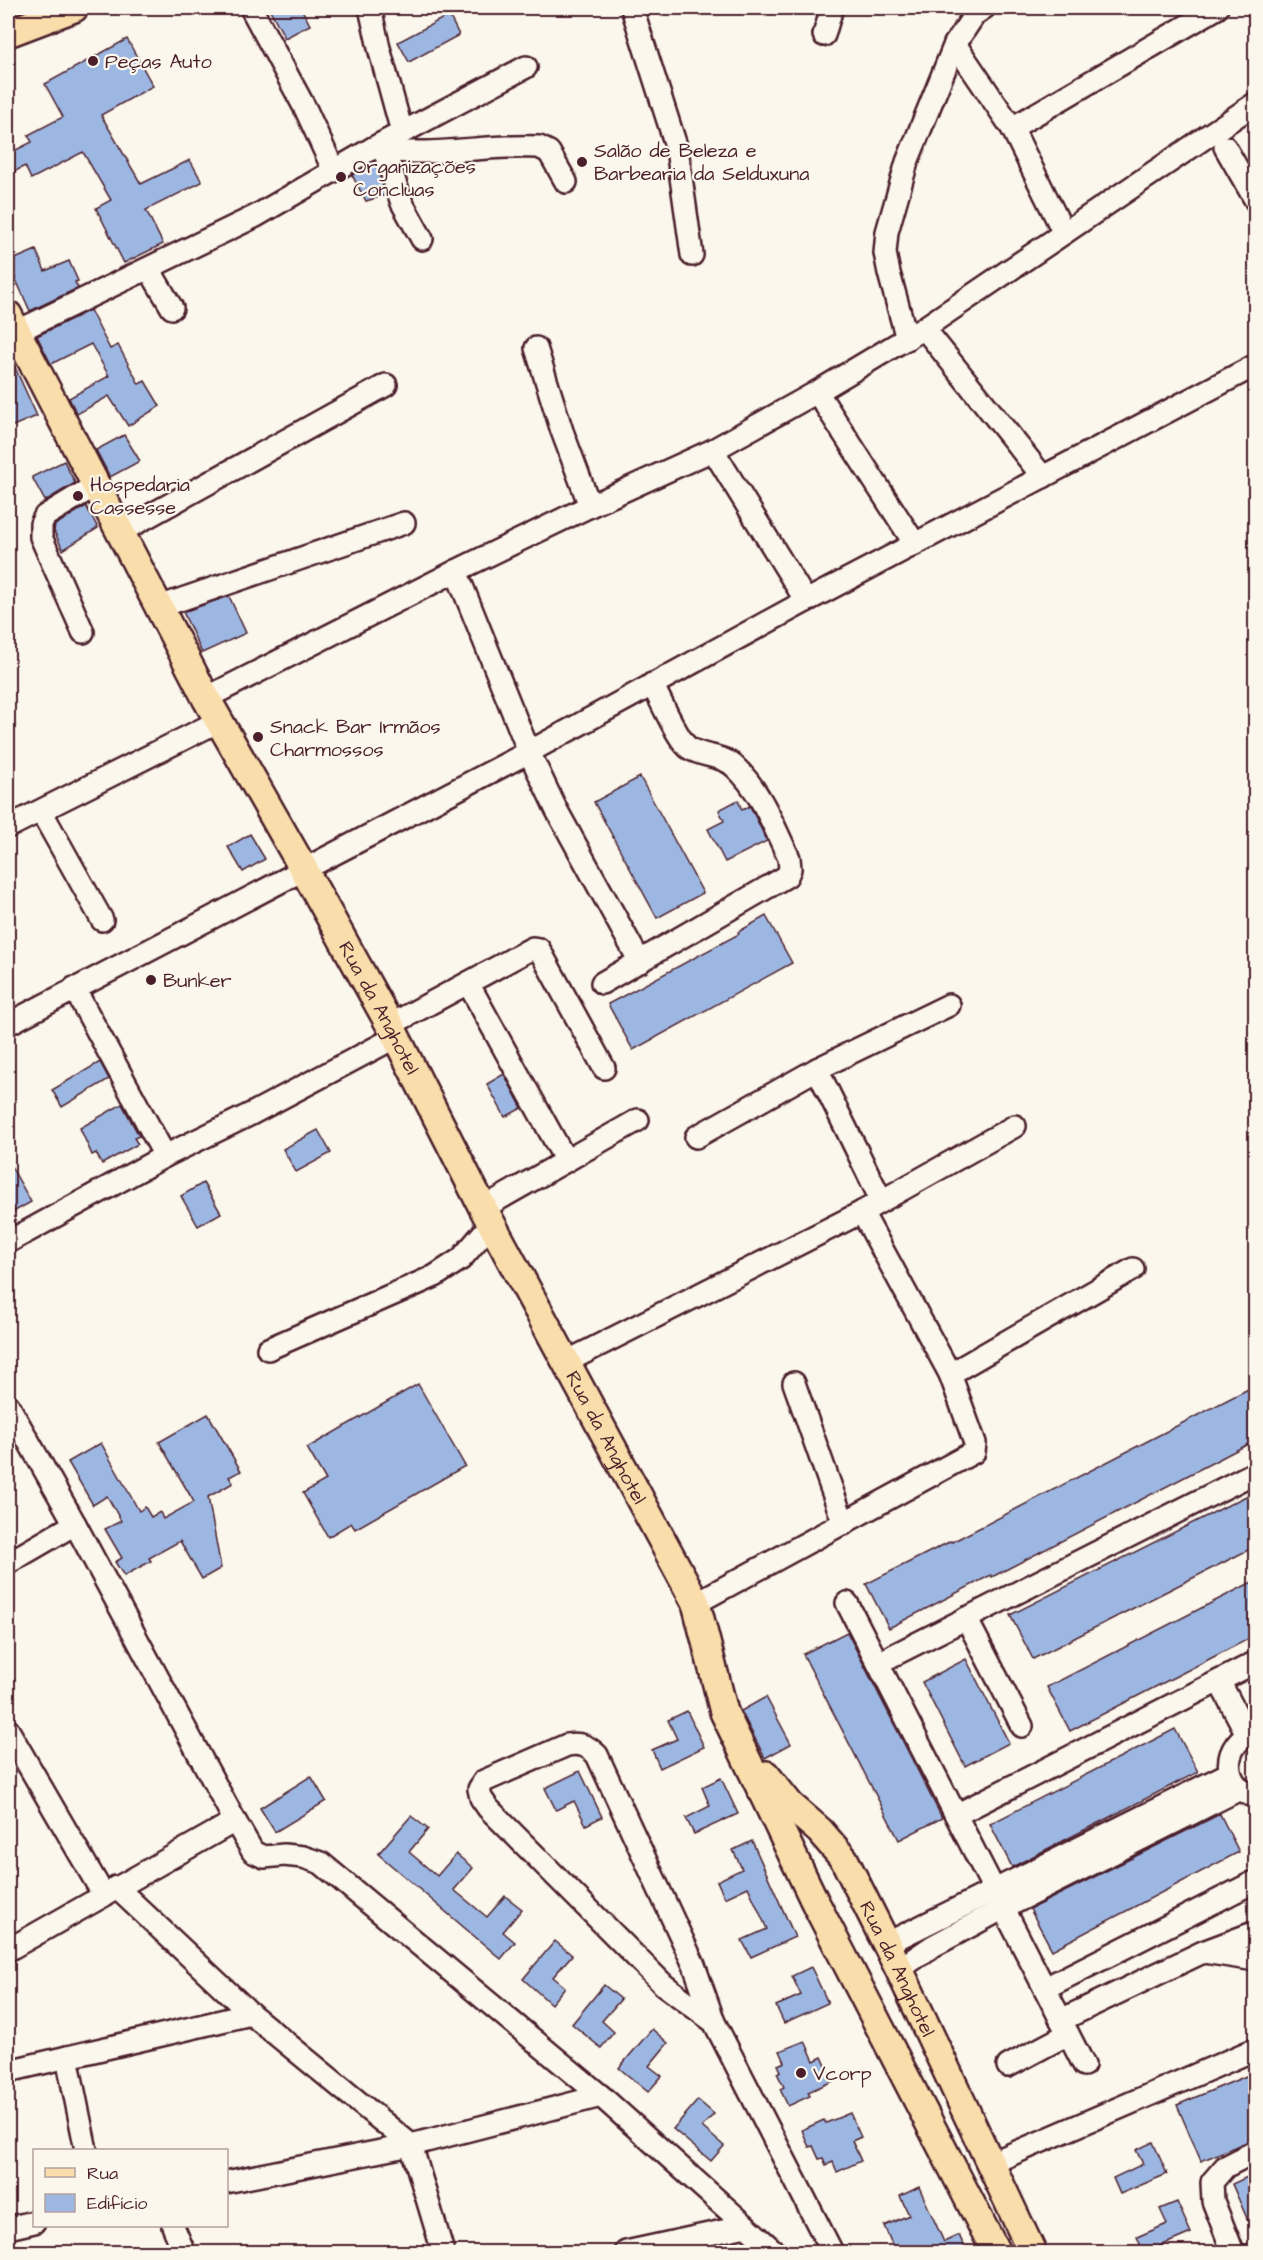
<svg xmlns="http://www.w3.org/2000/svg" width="1263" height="2260" font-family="'Architects Daughter',sans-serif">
	<rect width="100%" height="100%" fill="#fbf7ec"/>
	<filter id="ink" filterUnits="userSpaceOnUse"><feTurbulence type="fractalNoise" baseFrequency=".0167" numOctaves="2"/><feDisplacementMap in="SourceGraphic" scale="12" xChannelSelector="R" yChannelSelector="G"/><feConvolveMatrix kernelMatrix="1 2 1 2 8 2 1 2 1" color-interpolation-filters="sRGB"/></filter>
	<g filter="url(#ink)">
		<g fill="#9db7e3" stroke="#4a1f2b" stroke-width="1.5">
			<polygon points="269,8 301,8 310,25 285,38"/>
			<polygon points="449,15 459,35 409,62 398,42"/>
			<polygon points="127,39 153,86 101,115 141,184 190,160 202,182 146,210 163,244 124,263 96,208 111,200 83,152 31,179 25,166 8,175 8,154 32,142 28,135 63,117 45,84"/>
			<polygon points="375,162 386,195 366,201 352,175"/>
			<polygon points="36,250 45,271 69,261 78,281 75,282 78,288 30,311 8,262"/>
			<polygon points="90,310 110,349 118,345 139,384 145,381 160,406 128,426 109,396 77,414 69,398 109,376 91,344 51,364 37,336"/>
			<polygon points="8,352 37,416 8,428"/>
			<polygon points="124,435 140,461 110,477 96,450"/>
			<polygon points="64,461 75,483 45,501 32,477"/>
			<polygon points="86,506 98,528 63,550 54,531 55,525"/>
			<polygon points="229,596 246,633 202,653 183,612"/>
			<polygon points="640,777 703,893 657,918 594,802"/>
			<polygon points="738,800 742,810 750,806 767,841 725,862 708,829 724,821 719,810"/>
			<polygon points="250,834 265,859 243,872 228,847"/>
			<polygon points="766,916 792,963 633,1050 608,1004 739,934 738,932"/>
			<polygon points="100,1062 109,1079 62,1107 52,1090"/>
			<polygon points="504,1074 522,1108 505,1117 487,1084"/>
			<polygon points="122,1104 139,1136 134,1138 138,1144 102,1164 96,1153 92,1155 80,1128"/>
			<polygon points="318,1130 331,1153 296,1172 283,1149"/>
			<polygon points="8,1161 31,1202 8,1215"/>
			<polygon points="203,1183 221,1213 198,1226 181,1196"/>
			<polygon points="418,1384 465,1466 355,1529 351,1523 328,1537 303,1493 326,1480 307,1448"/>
			<polygon points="1256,1385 1256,1440 992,1577 991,1575 889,1628 866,1584 951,1541 952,1542"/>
			<polygon points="208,1414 241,1471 229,1477 233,1483 208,1497 221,1568 202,1579 180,1541 149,1558 151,1561 124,1576 115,1562 122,1558 105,1529 121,1521 107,1496 93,1505 68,1462 101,1443 139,1511 145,1507 151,1517 160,1512 163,1519 194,1502 159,1442"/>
			<polygon points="1256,1491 1256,1546 1033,1659 1010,1615"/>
			<polygon points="1256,1580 1256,1635 1070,1731 1047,1687"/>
			<polygon points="847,1632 942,1818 899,1840 803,1654"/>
			<polygon points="966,1659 1009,1743 965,1766 922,1682"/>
			<polygon points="766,1697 791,1744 765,1758 741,1711"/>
			<polygon points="687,1711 704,1747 660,1768 652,1750 677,1739 668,1720"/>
			<polygon points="1175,1729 1198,1772 1012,1867 990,1824"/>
			<polygon points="580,1771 602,1817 586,1825 574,1801 556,1810 545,1788"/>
			<polygon points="311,1776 326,1801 275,1832 260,1808"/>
			<polygon points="721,1778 738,1814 694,1834 686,1818 710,1806 702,1787"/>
			<polygon points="1220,1814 1239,1852 1052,1950 1030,1909"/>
			<polygon points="411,1816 428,1829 409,1852 437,1876 456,1854 473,1868 454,1890 487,1917 505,1896 522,1909 503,1932 515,1942 501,1959 378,1854"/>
			<polygon points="752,1841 795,1937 751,1957 742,1940 767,1929 748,1887 725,1898 717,1881 742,1869 733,1850"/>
			<polygon points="555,1941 572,1955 553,1977 565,1987 551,2004 523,1979"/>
			<polygon points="811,1967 828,2003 784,2023 776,2006 801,1995 792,1976"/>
			<polygon points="604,1985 621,1999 602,2021 614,2032 601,2048 572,2024"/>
			<polygon points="652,2029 668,2043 649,2066 662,2076 648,2092 619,2068"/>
			<polygon points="805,2041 814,2061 822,2057 833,2081 808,2092 810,2096 788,2106 780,2089 784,2087 777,2073 781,2071 778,2065 785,2062 780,2051"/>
			<polygon points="1256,2072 1256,2138 1201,2161 1177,2105"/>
			<polygon points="698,2100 714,2114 702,2127 724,2146 711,2161 673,2129"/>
			<polygon points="850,2113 861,2137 852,2141 861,2161 837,2172 833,2162 826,2165 823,2158 819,2159 813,2146 809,2147 802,2130 824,2120 826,2123"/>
			<polygon points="1153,2142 1167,2174 1120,2194 1113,2178 1143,2164 1136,2150"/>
			<polygon points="1256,2173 1256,2239 1232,2184"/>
			<polygon points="919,2187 944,2242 959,2235 967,2253 896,2253 884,2226 909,2215 900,2196"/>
			<polygon points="1177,2202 1191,2233 1144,2253 1137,2237 1167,2224 1160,2209"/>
		</g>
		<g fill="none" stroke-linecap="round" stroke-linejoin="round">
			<defs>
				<g id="minor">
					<polyline points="251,8 306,110 334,171"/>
					<polyline points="370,8 379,48 402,132"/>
					<polyline points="632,8 677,149 692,255"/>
					<polyline points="824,35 832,8"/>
					<polyline points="955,44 1012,128 1064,233"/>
					<polyline points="1012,128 1217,8"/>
					<polyline points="1225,147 1256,201"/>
					<path d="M 373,148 C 428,159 484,144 539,147 L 549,152 L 566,182"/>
					<polyline points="384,150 402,203 422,239"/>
					<polyline points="149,269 172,308"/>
					<polyline points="924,328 1043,477"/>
					<polyline points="16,332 256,216 373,148 526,67"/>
					<polyline points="907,339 889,273 885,253 887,232 907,162 955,44 975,14 984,8"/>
					<polyline points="536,348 562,431 590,506"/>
					<polyline points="817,392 915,544"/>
					<polyline points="713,450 806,601"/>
					<polyline points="120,532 386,385"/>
					<polyline points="456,571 529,752 556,809 640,962"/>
					<polyline points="159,607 404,523"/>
					<polyline points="83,632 41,537 41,524 45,516 96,485"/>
					<polyline points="206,698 456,571 590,506 713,450 817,392 924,328 1256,103"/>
					<polyline points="41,811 102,920"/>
					<polyline points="8,827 219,721"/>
					<polyline points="468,983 566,1161"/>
					<path d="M 602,983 L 787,876 L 790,869 L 789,858 C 774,827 761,791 735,767 C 722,754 704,758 689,748 C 679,742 659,697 652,684"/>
					<polyline points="74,988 165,1156"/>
					<polyline points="8,1024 529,752 806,601 1256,365"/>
					<polyline points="390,1025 527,951 533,948 539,949 604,1068"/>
					<polyline points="817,1069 881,1200"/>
					<polyline points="696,1137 817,1069 949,1005"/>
					<polyline points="483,1208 638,1120"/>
					<polyline points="8,1242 165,1156 251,1114 396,1037"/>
					<polyline points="268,1349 435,1276 461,1259 491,1224"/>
					<polyline points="566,1362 862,1212 1015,1126"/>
					<polyline points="950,1374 1133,1269"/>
					<polyline points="794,1383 844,1524"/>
					<polyline points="8,1405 75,1524 235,1821 253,1852 264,1857 284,1855 303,1857 321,1863 601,2096 775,2252"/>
					<polyline points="8,1563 75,1524"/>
					<polyline points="696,1603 974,1452 975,1443 950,1374 862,1212"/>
					<polyline points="847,1603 1084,2065"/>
					<polyline points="966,1618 1022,1726"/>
					<polyline points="878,1663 1256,1472"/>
					<polyline points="1219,1681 1247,1734"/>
					<polyline points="8,1730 103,1894"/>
					<path d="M 1256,1731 C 1221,1742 1220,1787 1256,1797"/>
					<polyline points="956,1815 1256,1662"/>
					<polyline points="116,1887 251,2014 411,2145 443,2252"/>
					<polyline points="886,1944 1230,1773"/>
					<polyline points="8,1950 235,1821"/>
					<polyline points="1204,1952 1256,1960"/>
					<polyline points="899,1969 933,1946 1004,1908 1240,1789"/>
					<polyline points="1045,1988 1256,1881"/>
					<polyline points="1061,2020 1203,1952 1256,1932"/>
					<path d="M 714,2022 L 664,1985 L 488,1808 L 481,1798 L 479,1789 L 484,1781 L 567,1745 C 580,1743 587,1745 597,1755 L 694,1965 L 714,2022 L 832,2252"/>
					<polyline points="67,2057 86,2150"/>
					<polyline points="1008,2066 1068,2034"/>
					<polyline points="8,2071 251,2014"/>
					<polyline points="989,2164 1256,2049"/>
					<polyline points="226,2182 411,2145 601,2096"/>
					<polyline points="173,2226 184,2252"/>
					<polyline points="8,2228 34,2222"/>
					<polyline points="626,2252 746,2226"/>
					<polyline points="1233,2252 1213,2201 1212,2182 1225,2167 1256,2151"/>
				</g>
				<g id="major">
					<polyline points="8,33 74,8"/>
					<path id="s1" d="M 8,315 L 206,698 L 303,868 L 390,1025 L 483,1208 L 696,1603 L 724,1712 L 815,1902 L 996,2252"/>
					<path id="s2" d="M 766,1775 L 790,1805 L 820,1831 L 844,1859 L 899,1969 L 1032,2252"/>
				</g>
			</defs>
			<use href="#minor" stroke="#4a1f2b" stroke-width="26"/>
			<use href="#major" stroke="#4a1f2b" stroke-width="32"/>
			<use href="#minor" stroke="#fbf7ec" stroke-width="21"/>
			<use href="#major" stroke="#f9deab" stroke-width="27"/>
		</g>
	</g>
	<g fill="#4a1f2b" stroke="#fbf7ec" stroke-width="2">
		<circle cx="93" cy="61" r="6"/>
		<circle cx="582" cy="162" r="6"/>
		<circle cx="341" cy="177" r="6"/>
		<circle cx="78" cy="496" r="6"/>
		<circle cx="258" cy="737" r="6"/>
		<circle cx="151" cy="980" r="6"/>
		<circle cx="801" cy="2073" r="6"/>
	</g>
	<g text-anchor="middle" stroke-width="4.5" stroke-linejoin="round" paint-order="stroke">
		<g font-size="20" fill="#4a1f2b" stroke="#fbf7ec" text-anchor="start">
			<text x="105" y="68">Peças Auto</text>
			<text x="594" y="157">Salão de Beleza e<tspan x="594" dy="23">Barbearia da Selduxuna</tspan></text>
			<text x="353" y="173">Organizações<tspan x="353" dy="23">Concluas</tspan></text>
			<text x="90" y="491">Hospedaria<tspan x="90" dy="23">Cassesse</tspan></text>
			<text x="270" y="733">Snack Bar Irmãos<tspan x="270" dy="23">Charmossos</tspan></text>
			<text x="163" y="987">Bunker</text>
			<text x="813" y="2080">Vcorp</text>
		</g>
		<g font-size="20" fill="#4a1f2b" stroke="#fbf7ec">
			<text dy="7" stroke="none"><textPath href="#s1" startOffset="786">Rua da Anghotel</textPath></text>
			<text dy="7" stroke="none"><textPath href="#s1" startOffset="1272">Rua da Anghotel</textPath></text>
			<text dy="7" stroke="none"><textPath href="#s2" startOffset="237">Rua da Anghotel</textPath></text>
		</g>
	</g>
	<rect width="1263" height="2260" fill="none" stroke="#fbf7ec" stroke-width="30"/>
	<rect x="15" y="15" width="1233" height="2230" fill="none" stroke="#4a1f2b" stroke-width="2" filter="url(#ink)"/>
	<rect x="33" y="2149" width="195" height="78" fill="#fbf7ec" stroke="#b4a19f" stroke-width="1.5"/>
	<rect x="45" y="2168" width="30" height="9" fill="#f9deab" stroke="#b4a19f" stroke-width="1.5"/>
	<text x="87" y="2179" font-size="18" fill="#4a1f2b">Rua</text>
	<rect x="45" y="2194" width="30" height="18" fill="#9db7e3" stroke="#b4a19f" stroke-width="1.5"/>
	<text x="87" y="2209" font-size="18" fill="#4a1f2b">Edifício</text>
</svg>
